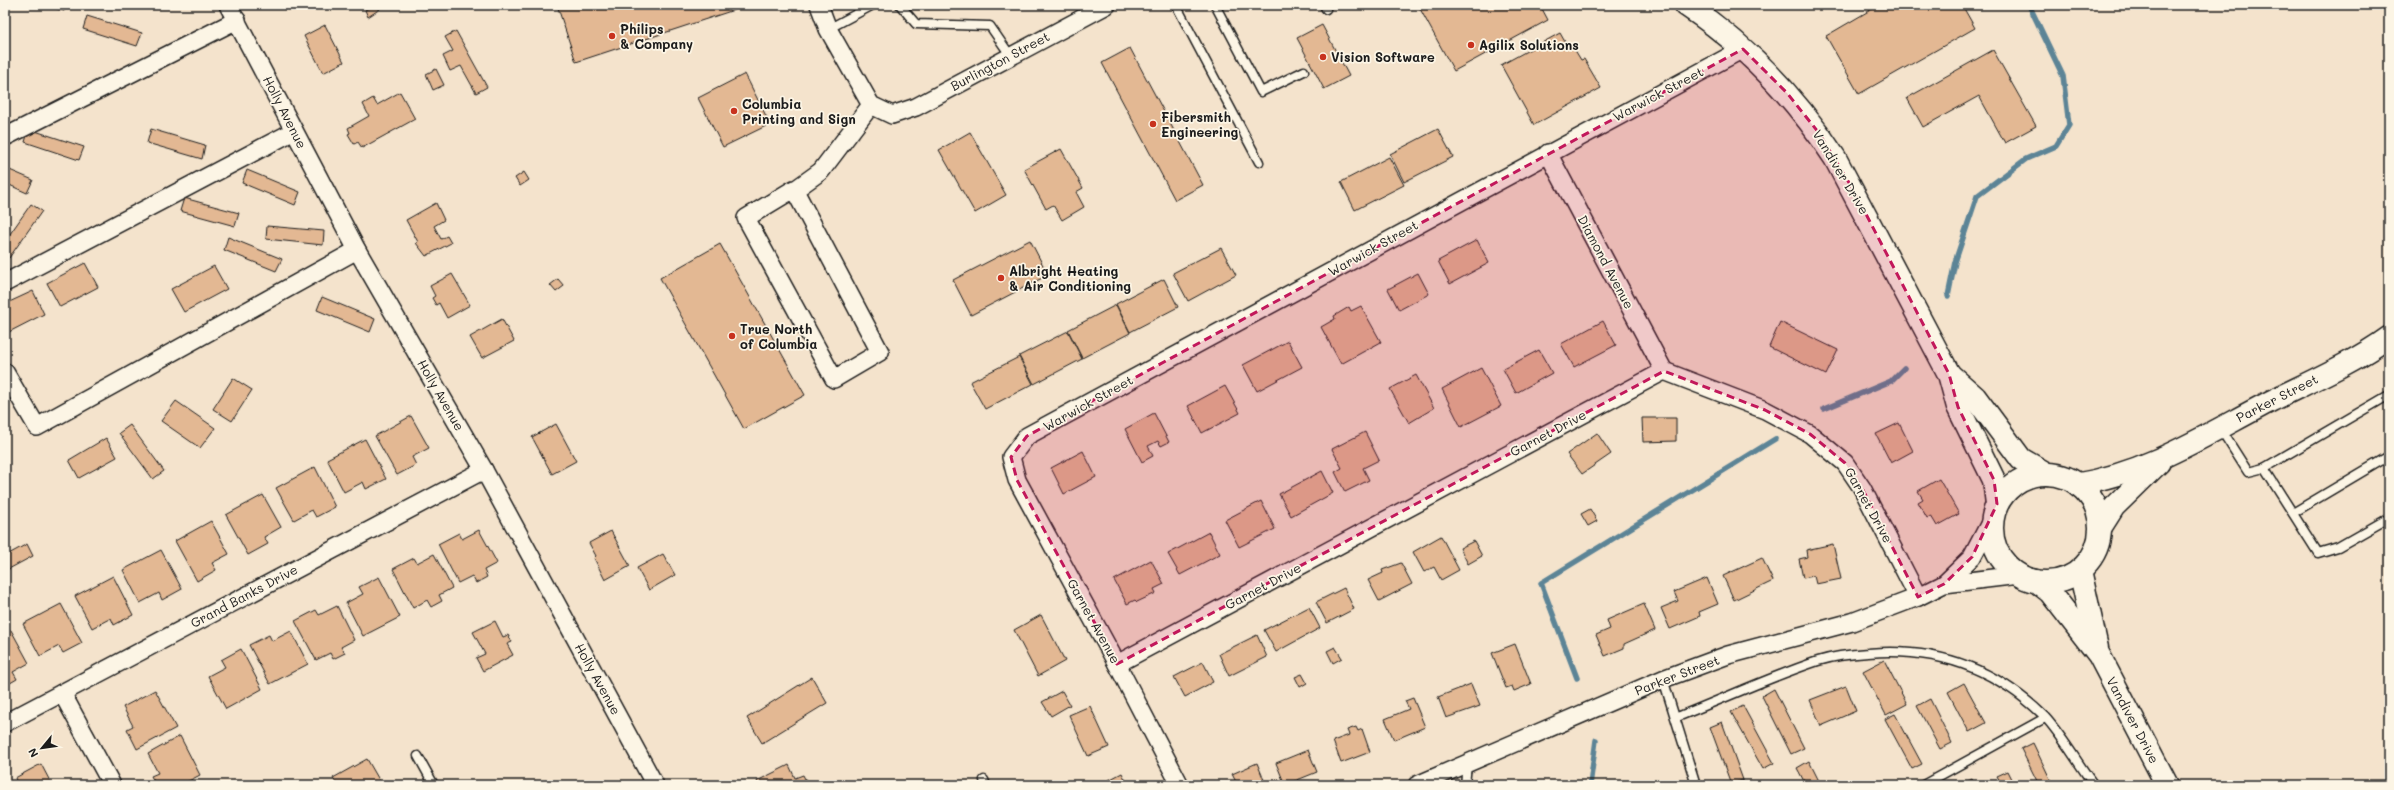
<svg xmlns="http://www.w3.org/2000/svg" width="2394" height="790" font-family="Mali,sans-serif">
	<rect width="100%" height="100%" fill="#f4e3cc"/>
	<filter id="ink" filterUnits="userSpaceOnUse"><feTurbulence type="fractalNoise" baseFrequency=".025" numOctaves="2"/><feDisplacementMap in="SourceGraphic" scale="8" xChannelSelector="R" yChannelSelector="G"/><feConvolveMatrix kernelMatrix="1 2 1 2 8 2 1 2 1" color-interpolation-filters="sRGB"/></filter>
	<g filter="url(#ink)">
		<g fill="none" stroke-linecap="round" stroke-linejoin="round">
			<g stroke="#5c8496" stroke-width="5.5">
				<polyline points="1948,296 1955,262 1977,196 2026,159 2056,146 2069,125 2063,76 2029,5"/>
				<polyline points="1824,409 1891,381 1904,368"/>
				<polyline points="1577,678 1541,583 1775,439"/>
				<polyline points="1590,785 1596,740"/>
			</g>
		</g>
		<g fill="#e3b893" stroke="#1c1c1c">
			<polygon points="45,5 66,5 64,11"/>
			<polygon points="374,5 378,5 380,9 368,17 365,10"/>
			<polygon points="557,5 735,5 737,9 576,62"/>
			<polygon points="1423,5 1540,5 1548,20 1454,71 1419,7"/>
			<polygon points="1879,5 1962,5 1975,28 1859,94 1826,36"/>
			<polygon points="87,16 142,33 137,46 83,29"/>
			<polygon points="325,25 344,62 323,73 304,36"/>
			<polygon points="1322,25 1349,76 1324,89 1297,38"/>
			<polygon points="456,31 487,87 476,93 461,66 450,71 443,56 453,51 445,37"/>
			<polygon points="1560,33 1569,49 1573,47 1581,60 1584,59 1601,88 1534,125 1501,65"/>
			<polygon points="1130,48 1203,185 1175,200 1102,63"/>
			<polygon points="1993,50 2036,126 2005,143 1979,96 1923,127 1907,98"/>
			<polygon points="436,69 444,85 433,90 426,74"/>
			<polygon points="745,74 770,124 723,147 698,98"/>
			<polygon points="400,92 415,119 362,148 358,142 354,144 348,134 350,133 348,128 369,116 363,104 373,98 377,105"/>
			<polygon points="29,129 84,147 79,160 25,142"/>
			<polygon points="151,129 205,145 202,159 147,143"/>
			<polygon points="1438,129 1453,157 1404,182 1390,154"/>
			<polygon points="970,132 1006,195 975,213 939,150"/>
			<polygon points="1061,149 1083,188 1076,192 1084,207 1062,220 1053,205 1046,209 1024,169"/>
			<polygon points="1389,157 1404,185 1355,210 1341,182"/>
			<polygon points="5,168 33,180 27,193 5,183"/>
			<polygon points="247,170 300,192 295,205 242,183"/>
			<polygon points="524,172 529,180 520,186 515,178"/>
			<polygon points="184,198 239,213 235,226 180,211"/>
			<polygon points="436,203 444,220 434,226 441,239 447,236 451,243 426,256 416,243 418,242 406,220"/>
			<polygon points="31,204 42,211 9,258 5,255 5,241"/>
			<polygon points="267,226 324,231 323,245 266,239"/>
			<polygon points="228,237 282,259 276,271 224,250"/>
			<polygon points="1030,240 1048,275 971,315 953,280"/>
			<polygon points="1477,240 1489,263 1450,284 1438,261"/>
			<polygon points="720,244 805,395 744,429 660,278"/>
			<polygon points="1221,248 1236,275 1188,301 1173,273"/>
			<polygon points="85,263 98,287 60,307 47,283"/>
			<polygon points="214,266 227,289 184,312 171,289"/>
			<polygon points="1418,273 1429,294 1399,310 1388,289"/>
			<polygon points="452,274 470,305 447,318 439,303 436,305 432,298 435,296 430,286"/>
			<polygon points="558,279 564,286 556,292 550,285"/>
			<polygon points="1164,279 1178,307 1130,332 1116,304"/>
			<polygon points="33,291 44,314 5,334 5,304"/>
			<polygon points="322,297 375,319 370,332 317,310"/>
			<polygon points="1116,305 1130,333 1082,358 1068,330"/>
			<polygon points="1361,306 1381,342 1341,364 1321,327 1335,319 1334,316 1349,307 1351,311"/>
			<polygon points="502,319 514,341 482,358 470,337"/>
			<polygon points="1603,321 1616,345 1574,367 1561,344"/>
			<polygon points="1780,322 1838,350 1826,375 1769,347"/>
			<polygon points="1068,331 1082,359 1034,384 1019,356"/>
			<polygon points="1288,341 1302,367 1257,391 1243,365"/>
			<polygon points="1539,350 1552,373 1516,393 1503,369"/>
			<polygon points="1019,357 1033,384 985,409 970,382"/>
			<polygon points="1481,368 1501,406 1461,427 1442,389"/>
			<polygon points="1416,375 1434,408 1409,423 1390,389"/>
			<polygon points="233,378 252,390 232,421 213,409"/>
			<polygon points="1225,386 1240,413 1202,433 1188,406"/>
			<polygon points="176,401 215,428 200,448 161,421"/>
			<polygon points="1154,413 1169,442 1161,446 1158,441 1148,446 1153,456 1142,462 1125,429"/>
			<polygon points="411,416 429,448 412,457 416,465 397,475 375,436"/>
			<polygon points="1642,418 1676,418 1676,441 1643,442"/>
			<polygon points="1899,423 1913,451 1891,463 1876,434"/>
			<polygon points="556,424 576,461 552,474 532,437"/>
			<polygon points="130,425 164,471 153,479 119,433"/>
			<polygon points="1365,432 1379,460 1363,468 1369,480 1345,492 1335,472 1342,468 1332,449"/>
			<polygon points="1597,433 1611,454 1582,474 1567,454"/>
			<polygon points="106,438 117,457 79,478 69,460"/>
			<polygon points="365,439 386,479 366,489 363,482 344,492 327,459"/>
			<polygon points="1083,451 1096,477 1064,494 1051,468"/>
			<polygon points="315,467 335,507 316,517 312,510 294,520 276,488"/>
			<polygon points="1322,471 1333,493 1291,516 1279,494"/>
			<polygon points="1939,479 1959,514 1937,526 1931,516 1927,518 1918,502 1923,499 1918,491"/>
			<polygon points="263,495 281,527 264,537 268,544 248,555 226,515"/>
			<polygon points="1261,501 1275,529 1239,547 1225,520"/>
			<polygon points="1590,509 1597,521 1588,526 1581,514"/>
			<polygon points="211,521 229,554 212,563 216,570 197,581 175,541"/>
			<polygon points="479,530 497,563 484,570 487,577 476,583 472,576 458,583 438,544 459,533 462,539"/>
			<polygon points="611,531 630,566 605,580 594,558 596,556 589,543"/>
			<polygon points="1209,532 1220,554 1180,575 1168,554"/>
			<polygon points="1441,536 1459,570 1441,580 1434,567 1424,572 1413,552"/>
			<polygon points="1474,541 1482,556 1468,564 1460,548"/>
			<polygon points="27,544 33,556 5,571 5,556"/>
			<polygon points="1833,544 1841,579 1816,584 1814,576 1803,578 1799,559 1807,557 1806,550"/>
			<polygon points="161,550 182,589 162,600 159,593 140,603 123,570"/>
			<polygon points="434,554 452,588 439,595 442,601 431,607 427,600 413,608 393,569 414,558 417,563"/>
			<polygon points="663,554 675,575 649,590 637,568"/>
			<polygon points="1762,558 1773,581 1734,600 1723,576"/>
			<polygon points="1151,560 1164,584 1154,589 1156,593 1137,602 1135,600 1127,604 1114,580"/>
			<polygon points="1401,563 1412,584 1379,601 1368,580 1383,573 1382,570"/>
			<polygon points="113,576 133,615 114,625 111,618 92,628 75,596"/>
			<polygon points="379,577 400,617 363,636 346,603 363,594 359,587"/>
			<polygon points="1707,578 1718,604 1699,612 1700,616 1670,629 1661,608 1678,601 1674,592"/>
			<polygon points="1344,588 1354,609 1327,623 1316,602"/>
			<polygon points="61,604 82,643 63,653 59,646 40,656 23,624"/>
			<polygon points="1644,604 1655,630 1624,644 1624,648 1605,656 1596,635 1610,629 1607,620"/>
			<polygon points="337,606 354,640 341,647 345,653 333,659 330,653 316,660 295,621 316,610 319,615"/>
			<polygon points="1309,607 1320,628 1276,652 1264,630"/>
			<polygon points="1041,615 1065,661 1038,676 1014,630"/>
			<polygon points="495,621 503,637 508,635 512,642 507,644 513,655 483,671 476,658 485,654 473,632"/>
			<polygon points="11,630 29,663 13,672 17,679 5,686 5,634"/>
			<polygon points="291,631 308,664 270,684 249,645 269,635 272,641"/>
			<polygon points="1257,635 1267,657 1229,676 1219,654"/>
			<polygon points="1515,644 1531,684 1514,691 1512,686 1506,688 1492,653"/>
			<polygon points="1335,647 1342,658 1333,663 1327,651"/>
			<polygon points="241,649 262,689 226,709 208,676 225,667 221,660"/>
			<polygon points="1884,660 1907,704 1886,715 1863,671"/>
			<polygon points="1203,662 1213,682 1185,697 1174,677"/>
			<polygon points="1302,674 1307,683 1300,687 1295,677"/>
			<polygon points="812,677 827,703 762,743 747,718"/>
			<polygon points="1964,683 1986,723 1969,732 1948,692"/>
			<polygon points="1471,684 1480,706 1446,718 1438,697"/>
			<polygon points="1846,686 1856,711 1821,726 1810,700"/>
			<polygon points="1774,689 1804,748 1791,754 1762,696"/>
			<polygon points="155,690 176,728 137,749 127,729 133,726 123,707"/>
			<polygon points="1062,691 1070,705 1051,716 1042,702"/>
			<polygon points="1413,698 1425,727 1394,740 1385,719 1409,709 1405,701"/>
			<polygon points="1930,699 1952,743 1940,749 1917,706"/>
			<polygon points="1090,706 1109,747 1088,756 1069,715"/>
			<polygon points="1743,706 1774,763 1763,769 1731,712"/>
			<polygon points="1895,714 1922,764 1912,769 1885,719"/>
			<polygon points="1722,722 1743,780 1731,784 1710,727"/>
			<polygon points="1356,727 1358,731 1362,729 1370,752 1341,763 1333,741 1349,735 1347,730"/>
			<polygon points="180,736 200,775 181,785 156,785 151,776 158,773 148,754"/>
			<polygon points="2033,743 2053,785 2039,785 2021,749"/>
			<polygon points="1308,750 1317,772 1285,785 1276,763"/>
			<polygon points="367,759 382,785 337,785 333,778"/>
			<polygon points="1809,761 1821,785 1806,785 1797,768"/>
			<polygon points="1257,763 1266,785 1229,785 1236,782 1232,774"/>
			<polygon points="41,764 52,785 18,785 15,778"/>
			<polygon points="789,765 795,778 803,775 808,785 759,785 757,781"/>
			<polygon points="2008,771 2015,785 2002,785 1997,776"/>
			<polygon points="1122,773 1128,785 1102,785 1101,784"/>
			<polygon points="1972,779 1975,785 1960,785"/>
		</g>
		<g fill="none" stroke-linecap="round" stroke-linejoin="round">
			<defs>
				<g id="service">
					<polyline points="900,5 916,24 990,26 1010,55"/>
					<polyline points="1176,5 1259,162"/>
					<polyline points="1215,5 1261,92 1304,71"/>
					<polyline points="1324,5 1326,9"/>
					<polyline points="828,29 873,5"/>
					<polyline points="2220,428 2248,472 2264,468 2389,395"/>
					<polyline points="2264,468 2318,553 2338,547 2389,518"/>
					<polyline points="2293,513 2389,456"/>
					<polyline points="1663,679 1696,785"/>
					<path d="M 1677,717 C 1723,699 1770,677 1818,661 C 1834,656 1851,654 1868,653 C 1937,647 1995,668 2044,716 C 2062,735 2078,764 2094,785"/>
					<polyline points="418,756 434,785"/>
					<polyline points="984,780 986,785"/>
					<polyline points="1465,785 1467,764"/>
					<polyline points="1923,785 2045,718"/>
				</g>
				<g id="minor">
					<polyline points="228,5 357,250 484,470 655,785"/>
					<polyline points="819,5 828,29 871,105 892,115 916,107 1107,5"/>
					<polyline points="5,137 237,20"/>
					<polyline points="1548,153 1664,371"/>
					<polyline points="794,189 880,352 834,379 746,218 794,189 796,189 821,171 871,105"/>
					<polyline points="5,283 294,131"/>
					<polyline points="5,372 37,427 357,250"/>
					<polyline points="1944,584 1972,557 1992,519"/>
					<polyline points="1117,664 1664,371 1765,410 1810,434 1845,463 1862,488 1918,597"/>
					<polyline points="62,693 112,785"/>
					<polyline points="5,723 484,470"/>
					<polyline points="1180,785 1117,664 1017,480 1011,457 1027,436 1743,49"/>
					<polyline points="1417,785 1663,679 1728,655 1852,622 1918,597 1944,584 2019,575"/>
				</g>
				<g id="tertiary">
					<path d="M 2077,484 C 2148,473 2209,433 2271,401 C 2311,381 2353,363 2389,337"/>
					<polyline points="2100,529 2114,507 2159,463"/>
				</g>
				<g id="secondary">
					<path d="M 1686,5 C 1746,45 1796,98 1835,158 L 1949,374 L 1958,407 L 1994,480 L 1997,504"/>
					<polyline points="1949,374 1975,397 2021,459 2047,474"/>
					<circle cx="2046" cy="528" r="54"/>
					<polyline points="2080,570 2097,648"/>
					<polyline points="2036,581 2050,592 2099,655 2167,785"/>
				</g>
			</defs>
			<use href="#service" stroke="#1c1c1c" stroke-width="11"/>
			<use href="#minor" stroke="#1c1c1c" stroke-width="20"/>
			<use href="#tertiary" stroke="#1c1c1c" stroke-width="24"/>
			<use href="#secondary" stroke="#1c1c1c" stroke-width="25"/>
			<use href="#service" stroke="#fcf5e5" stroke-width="8"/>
			<use href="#minor" stroke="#fcf5e5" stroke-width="17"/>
			<use href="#tertiary" stroke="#fcf5e5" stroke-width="21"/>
			<use href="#secondary" stroke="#fcf5e5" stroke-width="22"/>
		</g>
	</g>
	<path fill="#c2185b" fill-opacity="0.2" stroke="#c2185b" stroke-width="3" stroke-dasharray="8 5" stroke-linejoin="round" d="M 1743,49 L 1787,93 L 1819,133 L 1854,191 L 1949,374 L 1958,407 L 1994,480 L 1997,504 L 1972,557 L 1944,584 L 1918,597 L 1862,488 L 1845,463 L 1810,434 L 1765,410 L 1664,371 L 1117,664 L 1017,480 L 1011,457 L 1027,436 Z"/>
	<g fill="#c8321e" stroke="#fcf5e5" stroke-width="1.5">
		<circle cx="612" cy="36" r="4"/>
		<circle cx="1471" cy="45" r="4"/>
		<circle cx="1323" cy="57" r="4"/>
		<circle cx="734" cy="111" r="4"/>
		<circle cx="1153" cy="124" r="4"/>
		<circle cx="1001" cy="278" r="4"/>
		<circle cx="732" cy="336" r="4"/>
	</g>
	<g text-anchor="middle" stroke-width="3.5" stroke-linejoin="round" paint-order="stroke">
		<g font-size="13" font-weight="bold" fill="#1c1c1c" stroke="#fcf5e5" text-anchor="start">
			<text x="620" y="34">Philips<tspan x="620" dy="15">&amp; Company</tspan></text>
			<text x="1479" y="50">Agilix Solutions</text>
			<text x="1331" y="62">Vision Software</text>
			<text x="742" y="109">Columbia<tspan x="742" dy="15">Printing and Sign</tspan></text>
			<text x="1161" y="122">Fibersmith<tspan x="1161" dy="15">Engineering</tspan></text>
			<text x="1009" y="276">Albright Heating<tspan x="1009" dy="15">&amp; Air Conditioning</tspan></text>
			<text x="740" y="334">True North<tspan x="740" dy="15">of Columbia</tspan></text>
		</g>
		<g font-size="13" fill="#1c1c1c" stroke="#fcf5e5">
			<text transform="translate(1000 61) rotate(-28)" y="5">Burlington Street</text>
			<text transform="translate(1658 94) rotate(-28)" y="5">Warwick Street</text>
			<text transform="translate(285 112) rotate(63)" y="5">Holly Avenue</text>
			<text transform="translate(1841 172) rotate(59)" y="5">Vandiver Drive</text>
			<text transform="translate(1373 248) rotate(-29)" y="5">Warwick Street</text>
			<text transform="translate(1606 262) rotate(62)" y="5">Diamond Avenue</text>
			<text transform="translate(441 395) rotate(60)" y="5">Holly Avenue</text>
			<text transform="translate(2277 398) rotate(-27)" y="5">Parker Street</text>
			<text transform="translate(1088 403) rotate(-29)" y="5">Warwick Street</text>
			<text transform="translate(1548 433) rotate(-28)" y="5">Garnet Drive</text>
			<text transform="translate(1869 505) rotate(61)" y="5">Garnet Drive</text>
			<text transform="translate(1263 586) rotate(-28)" y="5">Garnet Drive</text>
			<text transform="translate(244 596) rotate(-28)" y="5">Grand Banks Drive</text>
			<text transform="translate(1094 621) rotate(61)" y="5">Garnet Avenue</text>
			<text transform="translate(1677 675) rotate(-21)" y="5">Parker Street</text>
			<text transform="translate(598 679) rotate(61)" y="5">Holly Avenue</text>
			<text transform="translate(2133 720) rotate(62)" y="5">Vandiver Drive</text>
		</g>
	</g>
	<rect width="2394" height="790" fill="none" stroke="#fcf5e5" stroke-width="20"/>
	<rect x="10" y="10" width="2374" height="770" fill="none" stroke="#1c1c1c" stroke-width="1.5" filter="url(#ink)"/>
	<g transform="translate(42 748) rotate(241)" stroke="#fcf5e5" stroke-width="3" paint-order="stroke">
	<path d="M0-3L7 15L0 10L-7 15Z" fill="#1c1c1c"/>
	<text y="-6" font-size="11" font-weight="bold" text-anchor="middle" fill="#1c1c1c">N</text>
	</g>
</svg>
